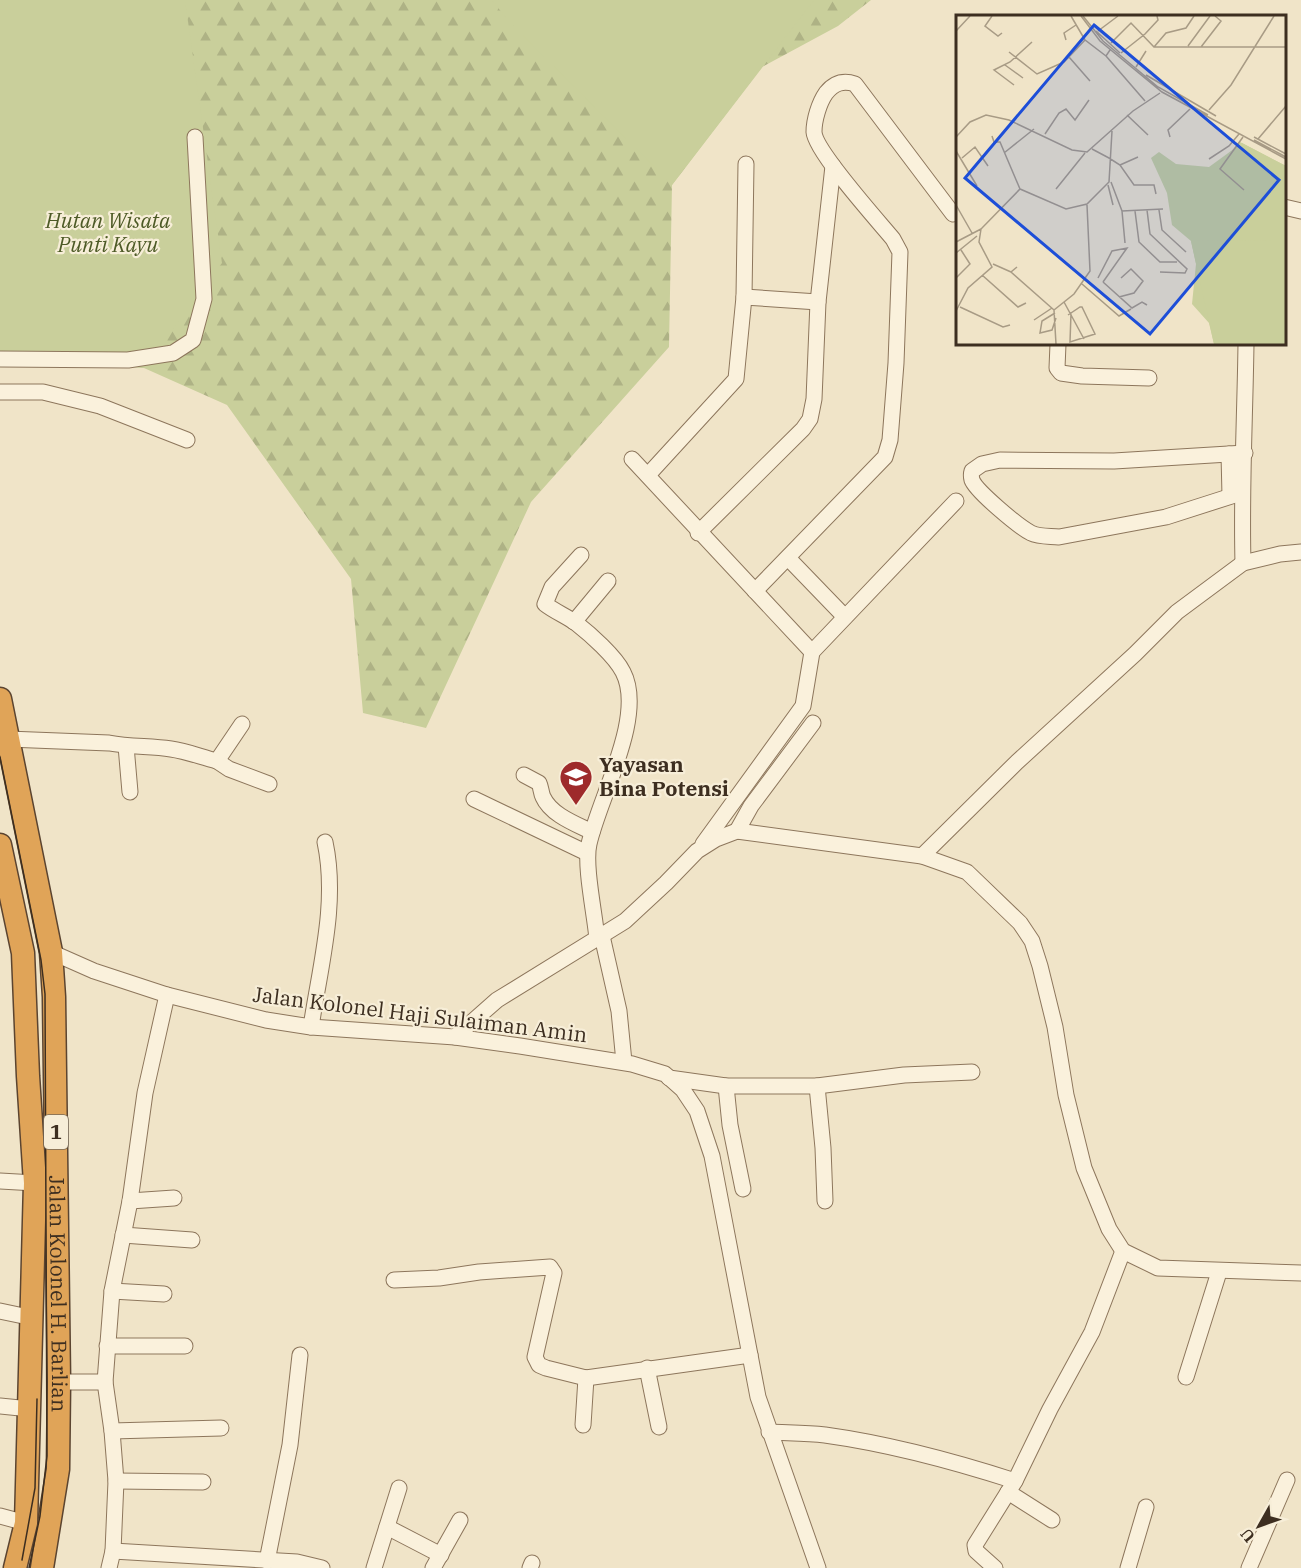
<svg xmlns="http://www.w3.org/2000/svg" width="1301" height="1568" font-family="'IBM Plex Serif',serif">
	<defs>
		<pattern id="forest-firs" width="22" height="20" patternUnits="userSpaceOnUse" patternTransform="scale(1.5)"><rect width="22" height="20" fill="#c9cf9b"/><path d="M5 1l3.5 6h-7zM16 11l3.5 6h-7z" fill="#aeb285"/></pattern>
	</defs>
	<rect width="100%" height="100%" fill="#f0e4c8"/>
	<polygon fill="url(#forest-firs)" points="0,0 871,0 838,26 762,67 672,185 669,347 531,502 426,728 363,713 351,579 227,405 144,368 0,347"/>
	<g fill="#c9cf9b">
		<polygon points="0,0 185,0 222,263 144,368 0,358"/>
		<polygon points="492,0 814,0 672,185 506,18"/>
	</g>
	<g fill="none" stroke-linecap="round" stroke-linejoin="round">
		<defs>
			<g id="minor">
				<polyline points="1284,207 1301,211"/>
				<polyline points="744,297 818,302"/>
				<polyline points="1058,344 1057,368 1061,373 1082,376 1149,378"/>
				<polyline points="0,359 128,360 173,353 193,340 204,299 195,137"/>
				<polyline points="0,392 43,392 100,406 187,440"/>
				<polyline points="1229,454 1230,496"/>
				<polyline points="632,459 812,652 803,706 703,844"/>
				<polyline points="648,475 736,379 744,297 746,164"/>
				<path d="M 1241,493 L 1166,517 L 1059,537 C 1050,536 1039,537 1031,533 C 1019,527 976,491 972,480 C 971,476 971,474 972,471 L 982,464 L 1000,460 L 1114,461 L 1245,453"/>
				<polyline points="698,533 803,429 810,419 814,399 818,302 833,166"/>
				<path d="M 581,555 L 552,587 L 545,604 C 554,611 566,616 576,623 C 590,634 615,656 623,672 C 646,716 599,798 589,844 C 584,865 595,915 597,939"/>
				<polyline points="788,558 844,616"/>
				<path d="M 1243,563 C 1241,489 1245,417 1246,344"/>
				<path d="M 755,591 L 885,457 L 890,440 L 896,363 L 900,252 L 893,239 C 879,222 815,151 814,132 C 814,120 819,103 826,93 C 834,83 843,80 855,84 L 953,214"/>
				<polyline points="574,622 608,581"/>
				<polyline points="812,652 956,501"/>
				<path d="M 8,739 L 109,743 C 130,747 150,746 171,749 C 186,751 201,757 217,761 L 242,724"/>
				<polyline points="126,746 130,792"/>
				<polyline points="217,761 229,769 269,784"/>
				<path d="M 524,775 L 539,783 C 541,787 541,793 543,797 C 551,815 576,824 592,832"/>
				<polyline points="474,799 587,853"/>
				<polyline points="737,831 751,806 813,723"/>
				<polyline points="922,856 1017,762 1135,654 1177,612 1243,563 1280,554 1301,552"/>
				<polyline points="602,936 619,1011 624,1062"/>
				<polyline points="51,952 94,971 167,995 266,1020 311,1027 455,1037 520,1046 632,1064 665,1074 683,1090 697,1111 712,1156 758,1397 818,1568"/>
				<path d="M 311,1027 C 320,966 338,903 325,842"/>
				<polyline points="455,1037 497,1000 625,921 666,883 697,851 716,839 737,831 922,856 967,872 1020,923 1032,941 1040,966 1055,1027 1066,1095 1084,1168 1109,1229 1123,1251 1158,1268 1301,1273"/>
				<polyline points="669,1078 726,1086 817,1086 904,1075 972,1072"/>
				<polyline points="726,1086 730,1125 743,1189"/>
				<polyline points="817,1086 823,1148 825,1201"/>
				<polyline points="0,1181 35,1183"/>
				<polyline points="130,1201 174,1198"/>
				<polyline points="123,1235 192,1240"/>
				<polyline points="394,1280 439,1278 479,1272 550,1267 554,1273 535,1357 539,1365 546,1368 586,1378 750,1355"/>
				<polyline points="112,1291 164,1294"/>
				<polyline points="0,1311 33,1318"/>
				<polyline points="107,1346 185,1346"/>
				<polyline points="647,1368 659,1427"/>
				<polyline points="1186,1377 1219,1272"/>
				<polyline points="59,1382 105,1382 112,1431 116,1481 113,1551 297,1562 322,1568"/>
				<polyline points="105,1382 112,1291 130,1201 145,1093 167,995"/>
				<polyline points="0,1406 30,1409"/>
				<polyline points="583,1425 586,1378"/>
				<polyline points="112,1431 221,1428"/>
				<path d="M 769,1432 C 788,1433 807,1433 825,1435 C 890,1444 953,1461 1015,1481"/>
				<polyline points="116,1481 203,1482"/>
				<polyline points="1008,1492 1052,1520"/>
				<polyline points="0,1516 26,1523"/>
				<polyline points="387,1527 441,1555"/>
				<polyline points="267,1561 290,1445 300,1355"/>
				<polyline points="109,1568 113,1551"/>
				<polyline points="374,1568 399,1488"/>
				<polyline points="433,1568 460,1520"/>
				<polyline points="530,1568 532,1563"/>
				<polyline points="995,1568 976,1551 975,1545 1015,1481 1050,1409 1092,1332 1123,1251"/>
				<polyline points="1128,1568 1146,1507"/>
				<polyline points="1249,1568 1287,1480"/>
			</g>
			<g id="highway">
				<path id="s1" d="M 0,699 L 51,952 L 54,997 L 59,1382 L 58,1469 L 42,1568"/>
				<polyline points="0,845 23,953 28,1076 35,1183 26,1523 15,1568"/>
			</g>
		</defs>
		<use href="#minor" stroke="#8d765c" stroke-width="17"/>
		<use href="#highway" stroke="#5b4430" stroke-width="25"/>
		<use href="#minor" stroke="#faf1dc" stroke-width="15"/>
		<use href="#highway" stroke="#e0a458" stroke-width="22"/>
		<g stroke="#3d2e20" stroke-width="1.5">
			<polyline points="0,757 41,960 45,994 47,1456 40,1516 29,1568"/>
			<polyline points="22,1560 35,1488 37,1399"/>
		</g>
	</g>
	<defs>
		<symbol id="school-pin" viewBox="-11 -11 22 30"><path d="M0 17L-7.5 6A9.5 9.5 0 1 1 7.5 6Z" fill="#9e2a2b" stroke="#f7eed8"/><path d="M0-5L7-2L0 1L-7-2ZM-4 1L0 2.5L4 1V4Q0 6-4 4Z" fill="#fff"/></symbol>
	</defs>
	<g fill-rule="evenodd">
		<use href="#school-pin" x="557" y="758" width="38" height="52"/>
	</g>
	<g text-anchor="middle" stroke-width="4.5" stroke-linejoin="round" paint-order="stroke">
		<rect fill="#f7eed8" stroke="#756857" stroke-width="1.5" x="44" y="1115" width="24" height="34" rx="4.5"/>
		<g font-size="20" font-weight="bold" fill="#3d2e20">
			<text x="56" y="1139">1</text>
		</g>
		<g font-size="21" font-style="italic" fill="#4d5a26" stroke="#f7eed8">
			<text x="108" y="228">Hutan Wisata<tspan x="108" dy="24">Punti Kayu</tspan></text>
		</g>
		<g font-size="21" font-weight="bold" fill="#3d2e20" stroke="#f7eed8" text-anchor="start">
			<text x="599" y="772">Yayasan<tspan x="599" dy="24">Bina Potensi</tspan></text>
		</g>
		<g font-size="21" fill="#3d2e20" stroke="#f7eed8">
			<text transform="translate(420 1015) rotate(7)" y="7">Jalan Kolonel Haji Sulaiman Amin</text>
			<text dy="7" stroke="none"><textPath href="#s1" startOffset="600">Jalan Kolonel H. Barlian</textPath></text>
		</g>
	</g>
	<g transform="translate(956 15)">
		<rect width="330" height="330" fill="#f0e4c8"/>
		<path d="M 286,128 L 330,151 L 330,329 L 258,329 L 253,308 L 236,289 L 240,249 L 235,226 L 216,210 L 211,178 L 195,143 L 203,137 L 220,149 L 253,152 Z" fill="#c9cf9b"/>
		<path d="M 284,127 L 330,151 L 330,329 L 258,329 L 235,226 L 321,225 L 321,197 L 270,165 L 266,146 Z" fill="#c9cf9b"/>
		<path fill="none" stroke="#a89b85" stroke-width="1.5" d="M 36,1 L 29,11 L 42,21 L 46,18M 115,1 L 129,25M 125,1 L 144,26 L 206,77 L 330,144M 127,1 L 147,26 L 202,72 L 252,100M 0,16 L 14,1M 140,16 L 164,38M 142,16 L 162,1M 110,25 L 108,18 L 120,10M 155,28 L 175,8 L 198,32 L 330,32M 232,31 L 254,1M 198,32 L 210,18 L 230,13 L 238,1M 245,32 L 265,6 L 259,1M 53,37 L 81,59 L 108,47 L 129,25 L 150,41 L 154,35M 165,38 L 189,19 L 202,5 L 201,1M 150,41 L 189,86M 113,42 L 134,66M 49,50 L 67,63M 180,52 L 190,36M 190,60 L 260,101M 58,70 L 38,55 L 54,47 L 76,27M 253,95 L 275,70 L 318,1M 171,100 L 192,120M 89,119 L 103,98 L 110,94 L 119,105 L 133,85M 36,121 L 38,127 L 44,127 L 64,174M 0,122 L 14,107 L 30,100 L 53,105 L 116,135 L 131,137 L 177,96 L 204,78M 214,122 L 212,115 L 234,94M 287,122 L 264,154 L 288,175M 298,122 L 330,139M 302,124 L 330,91M 298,125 L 330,142M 136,134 L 153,143M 0,136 L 21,171M 48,138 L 78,114M 6,143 L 19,132 L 32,151M 153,143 L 164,150 L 178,170 L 198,170 L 200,179M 253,144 L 273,131 L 283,119M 164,150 L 182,142M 155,167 L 166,196 L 207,194M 152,170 L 157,190M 100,174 L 129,138M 0,190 L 16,218M 191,195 L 194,219 L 231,254 L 229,258 L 204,257M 203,195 L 206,215 L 230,237M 166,196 L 169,228M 179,196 L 183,227 L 204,247 L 221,247M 0,227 L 25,214M 0,238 L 21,221M 37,249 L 55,257M 61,252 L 55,257 L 98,295M 26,260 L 62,292 L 70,288M 0,263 L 14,249 L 5,235M 142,263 L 156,236 L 171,233 L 147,267M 147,267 L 176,293 L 186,287 L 191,290M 126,269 L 163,301 L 175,294M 163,282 L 178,278 L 187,266 L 175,254 L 165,263M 108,287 L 128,324M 4,292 L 47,312 L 54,310M 0,296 L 12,273 L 36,252 L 23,227 L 25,214 L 64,174 L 110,194 L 131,189 L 153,167 L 156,116M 99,298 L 86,306 L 84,318 L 96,315 L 100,303M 112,300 L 124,292 L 126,292 L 139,319 L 114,327 L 115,298M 78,305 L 96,293M 100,329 L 98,295 L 118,279 L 134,256 L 131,190"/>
		<path fill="#1d4ed8" fill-opacity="0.15" stroke="#1d4ed8" stroke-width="3" d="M 138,10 L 323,165 L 194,319 L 9,163 Z"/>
		<rect width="330" height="330" fill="none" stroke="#3d2e20" stroke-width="3"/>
	</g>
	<g transform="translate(1259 1526) rotate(230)" stroke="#f7eed8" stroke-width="4.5" paint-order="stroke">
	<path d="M0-4.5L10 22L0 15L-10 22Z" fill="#3d2e20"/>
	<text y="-9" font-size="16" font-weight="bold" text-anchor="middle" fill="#3d2e20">U</text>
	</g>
</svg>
